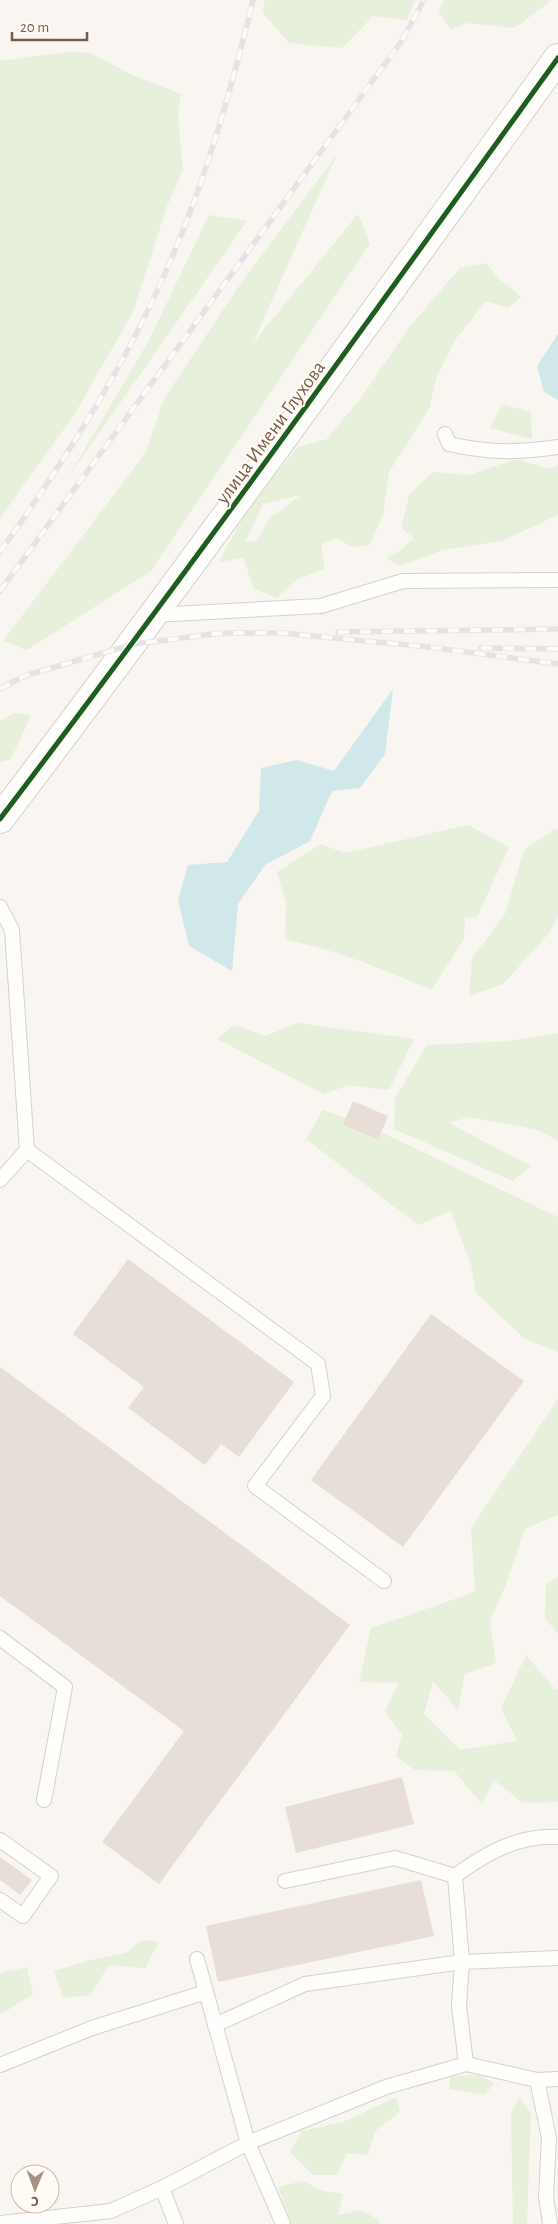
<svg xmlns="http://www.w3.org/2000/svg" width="558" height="2224" font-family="'Alegreya Sans',sans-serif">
	<rect width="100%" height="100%" fill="#f9f5f0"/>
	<g fill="#e7f0db" fill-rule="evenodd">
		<polygon points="265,0 415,0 407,20 373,16 342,48 289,43 262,12"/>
		<polygon points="445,0 552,0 515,28 468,23 451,29 438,11"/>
		<polygon points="67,52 90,53 132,75 181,94 178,116 183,170 167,206 133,312 74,415 0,518 0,61"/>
		<polygon points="337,154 253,343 358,214 370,244 151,571 27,650 3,641 146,452 164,399 237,289"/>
		<polygon points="209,215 247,221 67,479 148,342"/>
		<path d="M 486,263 L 499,279 L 521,297 L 508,308 L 486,301 L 455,340 L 437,376 L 429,409 L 389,472 L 383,515 L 370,545 L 352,547 L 336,538 L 321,544 L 325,569 L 298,579 L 276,598 L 254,589 L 243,558 L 219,562 L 252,501 L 298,447 L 327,439 L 360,399 L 411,325 L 460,268 ZM 301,495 L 270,518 L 257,540 L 245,542 L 263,504 Z"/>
		<polygon points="502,404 531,412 532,439 490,428"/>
		<polygon points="516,459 550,469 558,465 558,515 502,541 443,550 400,566 387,558 400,551 414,538 401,528 409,495 433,472 469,475"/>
		<polygon points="15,713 31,715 11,759 0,762 0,721"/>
		<path d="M 468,825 L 509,847 L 477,917 L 465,918 L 464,939 L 431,990 C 382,968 337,951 285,939 L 286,903 L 277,872 L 321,844 L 345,853 Z"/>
		<polygon points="555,829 558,829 558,916 549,933 503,984 469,996 472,958 505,914 524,850"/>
		<polygon points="298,1023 414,1039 389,1090 349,1085 324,1094 217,1039 234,1025 265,1036"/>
		<polygon points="558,1033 558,1141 538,1130 469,1117 449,1123 531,1166 513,1181 394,1129 395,1098 427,1045 509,1041"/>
		<polygon points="323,1110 346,1118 343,1125 377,1140 381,1132 558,1217 558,1352 525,1339 476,1293 471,1265 451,1211 418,1225 306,1139"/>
		<polygon points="558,1399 558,1515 525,1529 505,1587 490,1620 496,1663 465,1674 458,1710 433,1681 424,1714 460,1750 517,1741 501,1708 526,1655 555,1689 558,1689 558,1802 523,1803 494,1780 482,1804 454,1771 415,1770 396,1757 402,1734 385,1711 399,1683 359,1682 371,1628 475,1592 471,1528"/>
		<polygon points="558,1576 558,1633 545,1619 546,1585"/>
		<polygon points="142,1940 159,1942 145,1968 109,1965 90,1995 63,1998 54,1971 87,1961 126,1953"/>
		<polygon points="27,1967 33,1994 0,2015 0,1975 4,1972"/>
		<polygon points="478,2075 494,2083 485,2095 449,2089 451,2076"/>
		<polygon points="396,2097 400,2112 375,2131 368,2155 347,2153 337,2175 313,2175 290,2152 302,2131 343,2122"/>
		<polygon points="519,2097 531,2113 527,2224 513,2224 511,2113"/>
		<polygon points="303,2181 323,2191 343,2194 338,2215 361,2210 379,2220 378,2224 291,2224 278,2187"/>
	</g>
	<g fill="#d0e8ea">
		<polygon points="558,334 558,400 544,392 537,366"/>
		<polygon points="393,689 385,754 360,788 332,791 310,841 265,865 238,904 232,971 189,946 178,900 188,865 227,862 259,811 261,768 297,760 334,771"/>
	</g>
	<g fill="#e6ded7">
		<polygon points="353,1101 388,1116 378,1140 343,1125"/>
		<polygon points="128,1259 294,1382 239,1457 221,1444 205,1465 128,1408 144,1387 73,1334"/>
		<polygon points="431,1314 524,1381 403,1547 311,1480"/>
		<polygon points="0,1367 350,1625 159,1884 102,1842 184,1731 0,1596"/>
		<polygon points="402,1777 414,1824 296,1853 285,1807"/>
		<polygon points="0,1857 32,1880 20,1895 0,1880"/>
		<polygon points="421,1880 434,1936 218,1982 206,1926"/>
	</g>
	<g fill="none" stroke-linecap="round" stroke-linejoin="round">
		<defs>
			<g id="lane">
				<path d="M 445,434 L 449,444 C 489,453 518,453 558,447"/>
				<polyline points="154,615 321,606 403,581 558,580"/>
				<polyline points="0,907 12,930 27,1150 318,1364 323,1396 255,1486 384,1581"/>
				<polyline points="0,1180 27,1150"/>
				<polyline points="0,1638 65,1687 44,1800"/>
				<polyline points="0,1840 51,1876 23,1916 0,1900"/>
				<path d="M 455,1876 C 486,1853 518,1835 558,1837"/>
				<polyline points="285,1881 395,1858 455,1876 462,1962 459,2006 466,2064"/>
				<polyline points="197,1959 248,2143 283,2224"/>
				<polyline points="215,2025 305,1984 462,1962 558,1958"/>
				<polyline points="0,2065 92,2028 206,1992"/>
				<polyline points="537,2080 549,2138 546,2196 550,2224"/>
				<polyline points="162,2188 176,2224"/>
				<polyline points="0,2223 111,2211 162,2188 248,2143 386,2087 466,2064 537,2080 558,2079"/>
			</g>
			<path id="street" d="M 0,819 C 190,569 374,313 558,58"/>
		</defs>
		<use href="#lane" stroke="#d7d1cb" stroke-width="16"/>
		<use href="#street" stroke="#d7d1cb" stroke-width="30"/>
		<use href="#lane" stroke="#fefefd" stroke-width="14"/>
		<use href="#street" stroke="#fefefd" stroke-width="28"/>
		<defs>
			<g id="rail">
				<path d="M 0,552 C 61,466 119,376 162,280 C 203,190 230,95 253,0"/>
				<polyline points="0,591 401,42 424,0"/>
				<polyline points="338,632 558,629"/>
				<polyline points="481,648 558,649"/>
				<polyline points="0,689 24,676 134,644 222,633 282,633 428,647 558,664"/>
			</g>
		</defs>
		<use href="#rail" stroke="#e6e3e7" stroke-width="5.5"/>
		<use href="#rail" stroke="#fffaf3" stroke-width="4" stroke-dasharray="11" stroke-linecap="butt"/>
		<defs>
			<path id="cycleway" d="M 0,819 C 190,569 374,313 558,58"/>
		</defs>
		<use href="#cycleway" stroke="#fffaf3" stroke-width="8"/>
		<use href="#cycleway" stroke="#1b5e20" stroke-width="5"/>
	</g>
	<g text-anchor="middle" stroke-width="4" stroke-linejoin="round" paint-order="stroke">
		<g font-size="20" fill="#7a5c4d" stroke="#fffaf3">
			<text transform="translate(270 432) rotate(-54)" y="7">улица Имени Глухова</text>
		</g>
	</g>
	<g transform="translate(35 2189) rotate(181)"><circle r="24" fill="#fffaf3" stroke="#cabbb1"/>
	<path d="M0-4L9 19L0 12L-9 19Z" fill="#a69286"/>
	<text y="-8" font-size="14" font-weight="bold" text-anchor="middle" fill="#7a5c4d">С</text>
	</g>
	<path d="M12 32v8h75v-8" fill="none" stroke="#7a5c4d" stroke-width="2.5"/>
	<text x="20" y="32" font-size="15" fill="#7a5c4d" stroke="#fffaf3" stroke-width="4" paint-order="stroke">20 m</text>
</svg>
